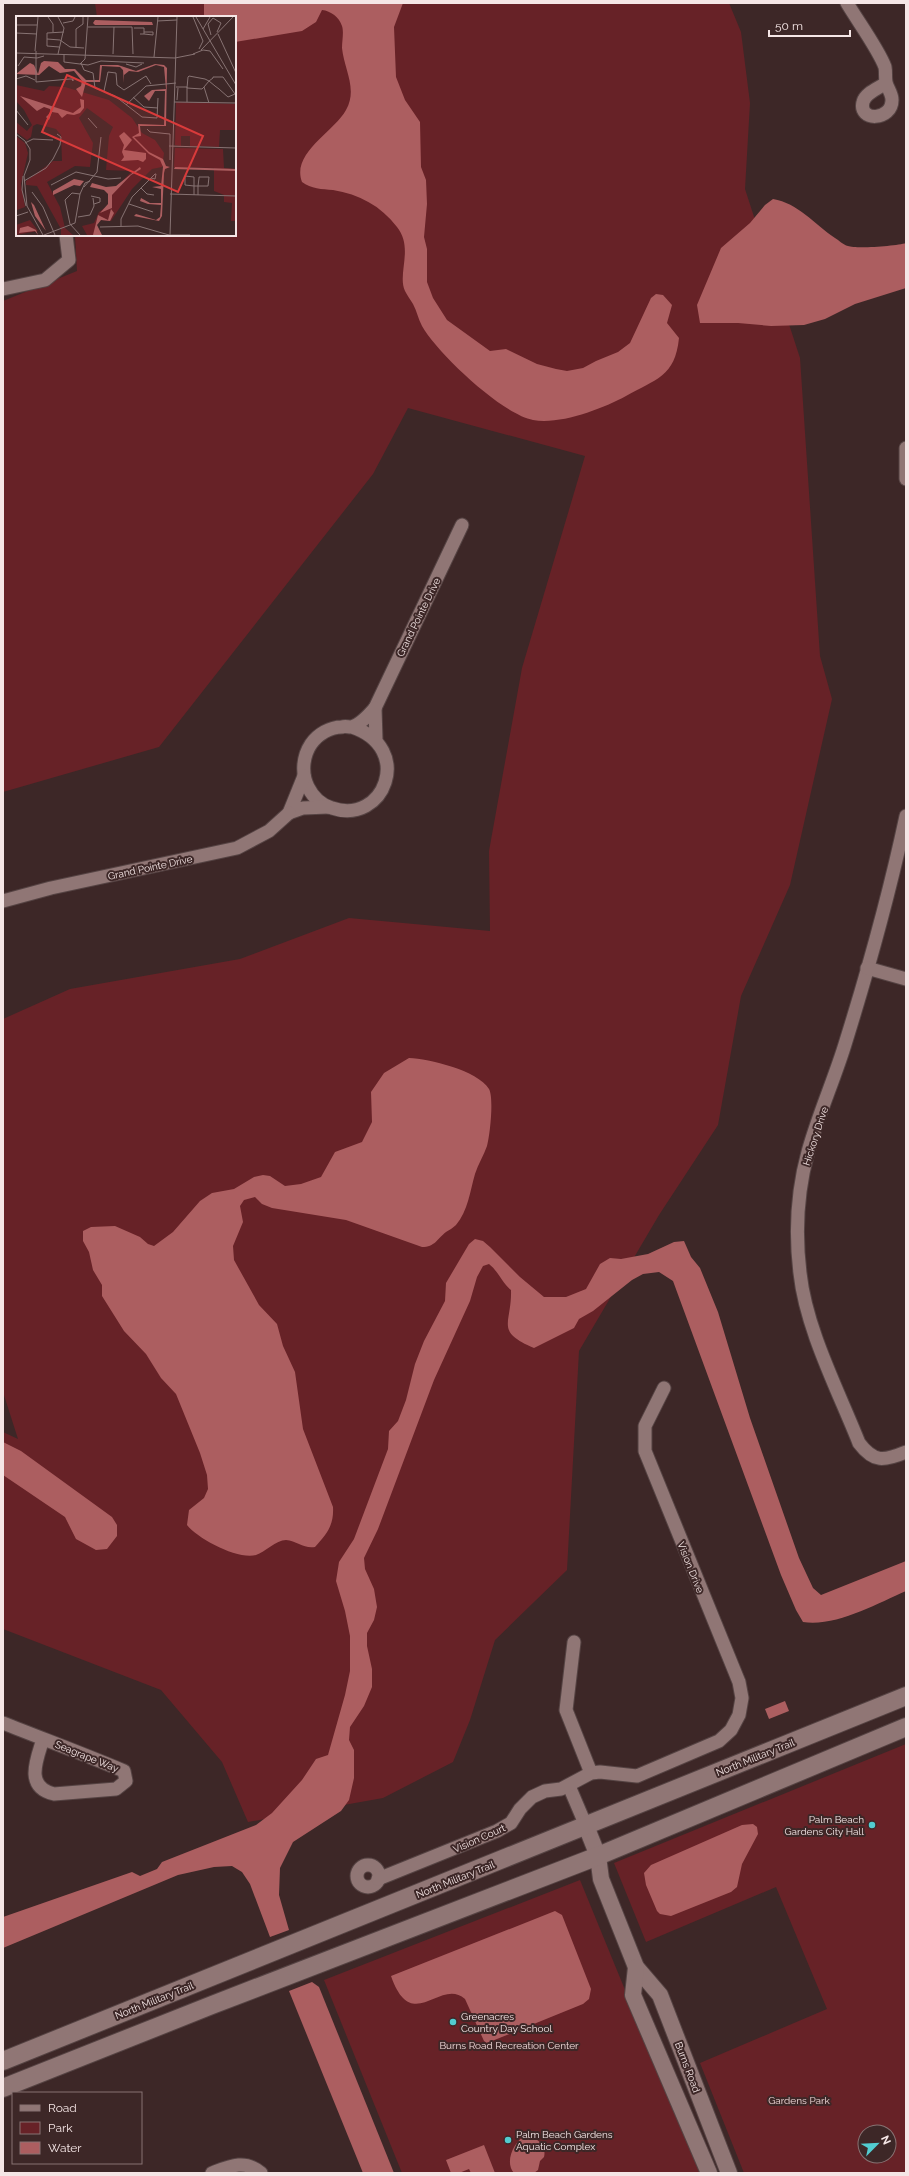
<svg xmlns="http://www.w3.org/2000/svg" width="909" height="2176" font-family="Raleway,sans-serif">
	<rect width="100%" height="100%" fill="#3d2727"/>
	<g fill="#672227" fill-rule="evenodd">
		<polygon points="95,3 729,3 741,32 750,103 745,189 800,358 820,656 832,699 790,885 741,996 718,1125 659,1215 579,1351 567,1570 495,1640 470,1720 453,1762 383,1798 248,1822 222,1762 161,1690 3,1629 3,1432 18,1439 3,1392 3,1019 70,989 240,959 349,918 490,931 489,851 522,668 585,456 408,408 373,474 159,747 3,792 3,301 77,271 75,235 235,235 235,17 97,17"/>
		<path d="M 906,1744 L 906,2173 L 744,2173 L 700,2063 L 827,2009 L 776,1887 L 646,1942 L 614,1863 ZM 865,2132 L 889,2132 L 889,2156 L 865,2156 Z"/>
		<polygon points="580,1880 700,2173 402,2173 324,1980"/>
	</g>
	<g fill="#ac5e60">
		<path d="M 204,3 L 403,3 L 394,27 L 396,77 L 405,100 L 420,122 L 421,167 L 426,180 L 427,204 L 424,237 L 427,249 L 427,282 L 433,298 L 447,320 L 490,351 L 506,349 L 537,364 L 556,369 L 567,371 L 583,368 L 596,361 L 618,352 L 630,343 L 651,298 L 656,294 L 663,295 L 672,305 L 667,323 L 679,338 C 675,377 656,379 626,396 C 602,409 560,425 533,420 C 503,415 437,353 422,326 C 418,319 417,311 413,304 C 410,299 407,295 405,291 C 397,274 414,248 397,227 C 381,206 359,194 333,190 C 322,189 311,189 302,182 C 291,153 334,132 346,110 C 358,89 344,69 342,48 C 342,41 344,32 342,26 C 339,17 331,11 322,10 L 316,22 L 302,31 L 235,42 L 235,17 L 204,17 Z"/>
		<path d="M 773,199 C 798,203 814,224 835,238 C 839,240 843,245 848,246 C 856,249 897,246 906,243 L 906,288 L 855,304 L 825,319 L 804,325 L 771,326 L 738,323 L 700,323 L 697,305 L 721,248 L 750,223 L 765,205 Z"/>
		<path d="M 409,1058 C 429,1059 477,1070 489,1089 C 494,1098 490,1135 487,1146 C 484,1155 478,1164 475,1174 C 470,1191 468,1211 456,1225 C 453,1228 449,1230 446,1232 C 437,1239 435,1247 422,1247 L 346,1220 L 272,1208 L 262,1204 L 255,1197 L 244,1200 L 240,1206 L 243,1222 L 233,1246 L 234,1260 L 259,1305 L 277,1324 L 283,1346 L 295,1372 L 303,1429 L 333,1507 C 334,1525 327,1534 315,1547 C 304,1549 297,1541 286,1540 C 276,1540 265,1552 256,1555 C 238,1560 198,1539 187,1525 L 189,1510 L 204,1498 L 208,1489 L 207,1475 L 200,1453 L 176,1394 L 161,1378 L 146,1354 L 124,1331 L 102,1296 L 102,1285 L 93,1270 L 89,1252 L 83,1241 L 83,1231 L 91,1227 L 115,1226 L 140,1237 L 148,1244 L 154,1246 L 173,1232 L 200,1201 L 212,1193 L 234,1189 L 254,1177 L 263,1175 L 270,1176 L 285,1186 L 301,1184 L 321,1177 L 335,1152 L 362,1142 L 372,1122 L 371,1092 L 384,1073 Z"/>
		<path d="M 475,1239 L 483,1241 L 490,1247 L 520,1277 L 544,1297 L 566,1297 L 586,1289 L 600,1264 L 610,1258 L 621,1259 L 648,1254 L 674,1242 L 684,1241 L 691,1257 L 700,1268 L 718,1312 L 750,1418 L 799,1558 L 813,1588 L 821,1595 L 906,1561 L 906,1591 C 876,1604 836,1627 803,1622 L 796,1610 L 781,1575 L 673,1281 L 659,1272 L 643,1274 L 632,1280 L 593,1311 L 579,1319 L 574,1328 L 534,1348 C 494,1331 512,1324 511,1290 C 502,1283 499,1272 489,1264 L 483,1266 L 477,1277 L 470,1301 L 434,1380 L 378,1529 L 364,1558 L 365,1569 L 374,1589 L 377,1607 L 374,1620 L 367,1633 L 367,1646 L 372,1669 L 372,1687 L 364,1706 L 350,1727 L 349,1740 L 354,1750 L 354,1778 L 349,1800 L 341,1811 L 293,1842 L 280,1868 L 279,1895 L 289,1930 L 270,1937 L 250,1884 L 242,1872 L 232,1866 L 214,1867 L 178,1875 L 3,1948 L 3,1917 L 132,1872 L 140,1876 L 157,1869 L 162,1862 L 256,1825 L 272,1813 L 302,1780 L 316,1759 L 328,1755 L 345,1695 L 350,1671 L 350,1636 L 345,1611 L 336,1581 L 339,1562 L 354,1539 L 388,1449 L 389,1431 L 398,1421 L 406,1400 L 415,1364 L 424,1341 L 445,1301 L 446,1283 L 469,1244 Z"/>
		<polygon points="3,1442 21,1451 112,1517 117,1525 117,1536 107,1549 96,1550 76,1539 65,1517 3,1475"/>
		<polygon points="785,1701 789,1711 769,1719 765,1709"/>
		<polygon points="753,1824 757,1827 758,1834 742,1864 737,1887 731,1892 671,1916 660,1914 657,1911 646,1885 644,1873 651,1865 742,1825"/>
		<path d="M 555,1911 L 562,1915 L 591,1989 L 589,1999 L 583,2004 L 487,2043 L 484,2041 L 465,1999 C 440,1977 412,2036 391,1976 Z"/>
		<polygon points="312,1982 319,1987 394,2173 363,2173 289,1991"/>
		<path d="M 526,2135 C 536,2137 547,2145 544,2157 L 540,2161 L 538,2170 L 534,2173 L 514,2173 C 504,2162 514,2141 526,2135 Z"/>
		<polygon points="484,2145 495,2173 471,2173 469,2169 459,2173 451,2173 446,2160"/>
	</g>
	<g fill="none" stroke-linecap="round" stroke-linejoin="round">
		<defs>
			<g id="minor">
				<path d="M 847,3 C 857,20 879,50 885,67 C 886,72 885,77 886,82 C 887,88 892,93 892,100 C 892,121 858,122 863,102 C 865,93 879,88 886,83"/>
				<polyline points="3,289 45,280 69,260 66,235"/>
				<polyline points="906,448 906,479"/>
				<polyline points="375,708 462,525"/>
				<path d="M 352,727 C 415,748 384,826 332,808 C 321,805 313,797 308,787 C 301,773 303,756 311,744 C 318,734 330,727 342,727 C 345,726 348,727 351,727 C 360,725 369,715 375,708 L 376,740"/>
				<polyline points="304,776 289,813 303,808 328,807"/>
				<path d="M 906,816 C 890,891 869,967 846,1041 C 835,1078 818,1115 808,1152 C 797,1192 795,1232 800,1273 C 806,1329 838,1390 859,1443 C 874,1463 884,1461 906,1452"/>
				<polyline points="3,901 51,888 237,848 269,831 289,813"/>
				<polyline points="867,968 906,979"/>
				<polyline points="574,1642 566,1710 591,1773"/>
				<path d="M 3,1723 C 43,1739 84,1754 124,1771 L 126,1781 L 116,1789 L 54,1794 C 24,1787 37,1759 43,1739"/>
				<polyline points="569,1786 586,1826"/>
				<circle cx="368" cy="1876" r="11"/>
				<polyline points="378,1879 497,1831 511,1823 520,1809 532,1797 545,1791 561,1789 591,1773 600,1772 637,1776 719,1741 731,1730 739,1715 742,1698 739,1682 645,1451 645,1426 664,1388"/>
				<path d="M 212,2173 C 230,2166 245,2159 261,2173"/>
			</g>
			<g id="tertiary">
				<polyline points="586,1826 598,1856 601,1879 636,1967 660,1995 729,2173"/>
				<polyline points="636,1967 633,1995 709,2173"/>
			</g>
			<g id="secondary">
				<polyline points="3,2061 906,1696"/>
				<polyline points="3,2088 212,2005 598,1856 906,1727"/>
			</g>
		</defs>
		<use href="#minor" stroke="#554343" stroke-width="15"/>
		<use href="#tertiary" stroke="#554343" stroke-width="18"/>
		<use href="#secondary" stroke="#554343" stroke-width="20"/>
		<use href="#minor" stroke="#907675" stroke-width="13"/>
		<use href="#tertiary" stroke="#907675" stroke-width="16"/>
		<use href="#secondary" stroke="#907675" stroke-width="18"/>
	</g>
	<g fill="#52ccd0" stroke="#3d2727" stroke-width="1.5">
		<circle cx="872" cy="1825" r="4"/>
		<circle cx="453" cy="2022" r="4"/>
		<circle cx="508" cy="2140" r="4"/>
	</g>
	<g text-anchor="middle" stroke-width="4" stroke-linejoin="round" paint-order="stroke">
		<g font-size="10" fill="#f5e6e6" stroke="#3d2727">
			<text transform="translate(418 617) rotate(-64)" y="4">Grand Pointe Drive</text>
			<text transform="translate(150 867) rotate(-12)" y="4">Grand Pointe Drive</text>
			<text transform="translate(815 1136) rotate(-72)" y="4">Hickory Drive</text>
			<text transform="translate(691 1567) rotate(68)" y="4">Vision Drive</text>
			<text transform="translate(87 1756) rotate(22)" y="4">Seagrape Way</text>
			<text transform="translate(755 1757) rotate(-22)" y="4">North Military Trail</text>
			<text transform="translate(479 1838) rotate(-24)" y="4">Vision Court</text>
			<text transform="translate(455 1879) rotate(-22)" y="4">North Military Trail</text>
			<text transform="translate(154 2000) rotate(-22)" y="4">North Military Trail</text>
			<text transform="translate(688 2067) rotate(69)" y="4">Burns Road</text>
		</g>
		<g font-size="10" fill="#f5e6e6" stroke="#3d2727" text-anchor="start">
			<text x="864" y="1823" text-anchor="end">Palm Beach<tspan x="864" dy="12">Gardens City Hall</tspan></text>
			<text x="461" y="2020">Greenacres<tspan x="461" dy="12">Country Day School</tspan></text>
			<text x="516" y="2138">Palm Beach Gardens<tspan x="516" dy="12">Aquatic Complex</tspan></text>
		</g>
		<g font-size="10" fill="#f2dada" stroke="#3d2727">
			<text x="509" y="2049">Burns Road Recreation Center</text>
			<text x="799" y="2104">Gardens Park</text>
		</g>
	</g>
	<g transform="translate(16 16)">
		<rect width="220" height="220" fill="#3d2727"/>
		<path d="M 0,69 L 28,75 L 33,70 L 49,71 L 93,84 L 116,102 L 126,117 L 139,124 L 148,137 L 146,151 L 136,153 L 116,173 L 95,205 L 85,204 L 80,208 L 79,219 L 71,219 L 66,210 L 78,207 L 83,196 L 94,188 L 95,177 L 116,155 L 90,154 L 93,120 L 97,111 L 71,92 L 63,102 L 77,127 L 74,151 L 59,150 L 31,166 L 44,191 L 49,212 L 57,219 L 45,219 L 45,213 L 21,170 L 10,169 L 10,165 L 37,145 L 46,145 L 45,119 L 40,113 L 21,108 L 17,110 L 15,121 L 11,124 L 0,116 L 0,106 L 11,115 L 16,109 L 8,94 L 0,85 ZM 160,86 L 220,88 L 220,114 L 204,114 L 203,131 L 174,130 L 174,120 L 165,120 L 165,130 L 159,129 ZM 0,120 L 9,127 L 12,137 L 5,168 L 9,191 L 1,194 ZM 159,132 L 207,133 L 208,152 L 220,153 L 220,205 L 215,205 L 216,187 L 208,186 L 208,179 L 198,175 L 198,152 L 158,151 ZM 14,204 L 22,215 L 0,219 L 0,209 Z" fill="#672227"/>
		<path d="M 79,4 L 136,6 L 137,9 L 79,9 L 77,7 ZM 28,45 L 42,46 L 49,53 L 59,53 L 70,64 L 83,64 L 84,49 L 102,49 L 120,55 L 139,48 L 148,49 L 151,52 L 150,110 L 124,110 L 125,120 L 118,121 L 133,136 L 147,143 L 150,150 L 154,151 L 149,153 L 148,157 L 146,200 L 143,205 L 118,200 L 120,198 L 140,204 L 144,201 L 145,189 L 132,188 L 124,185 L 125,182 L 134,187 L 145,187 L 145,173 L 136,171 L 145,170 L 147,151 L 144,144 L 133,138 L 116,121 L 123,117 L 122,108 L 148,109 L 149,75 L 139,75 L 133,85 L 128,80 L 136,74 L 150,73 L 148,51 L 140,49 L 122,56 L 113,55 L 108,59 L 108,67 L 107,54 L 104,51 L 86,50 L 84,66 L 70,66 L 66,81 L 60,73 L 65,70 L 66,65 L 58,55 L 44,57 L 33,50 L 23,59 L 0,58 L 14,47 L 18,49 L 22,58 L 25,47 ZM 4,80 L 57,97 L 65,91 L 64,83 L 68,84 L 68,92 L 64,97 L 58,99 L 51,98 L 46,102 L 42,97 L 36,96 L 33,104 L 30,101 L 35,96 L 34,93 L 28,91 L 21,95 ZM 108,116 L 116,124 L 108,134 L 130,137 L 130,143 L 127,146 L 122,144 L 105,145 L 108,141 L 106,136 L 108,129 L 103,120 ZM 124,151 L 125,153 L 115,159 L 96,179 L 96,192 L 84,197 L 92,188 L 92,178 L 88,174 L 74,171 L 76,167 L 90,171 L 100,170 ZM 159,151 L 220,153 L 220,155 L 158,153 ZM 58,163 L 68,165 L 64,170 L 58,169 L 37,179 L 37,175 ZM 15,186 L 18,189 L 30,215 L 19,200 ZM 95,193 L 98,197 L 94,205 L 85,204 L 81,209 L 86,219 L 77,219 L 82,199 L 92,204 ZM 12,210 L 20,214 L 22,219 L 19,215 L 3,217 L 4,212 Z" fill="#ac5e60"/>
		<path fill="none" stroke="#877373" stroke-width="1" d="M 32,1 L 37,8 L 37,16M 177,1 L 187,25 L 183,33M 180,1 L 220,69M 141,5 L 161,4M 47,7 L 57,5 L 59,1M 0,9 L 21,9M 72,11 L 116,11 L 117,38M 118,12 L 128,12 L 128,18 L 124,18M 187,13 L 194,1M 0,17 L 21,18M 128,18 L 137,19 L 137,16 L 128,16M 202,18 L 220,57M 195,19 L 192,8 L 197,2 L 205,7 L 201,16M 31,23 L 44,24 L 54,31 L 68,32M 43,31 L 31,30 L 31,17 L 48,16M 60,32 L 60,13 L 67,8 L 67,1M 185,34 L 217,1M 19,35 L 22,1M 20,35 L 20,66 L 54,63 L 57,63 L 57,65 L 56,63M 0,37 L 159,42 L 179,38M 42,38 L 48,12 L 42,1M 48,38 L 48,46 L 72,49 L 85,45 L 128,47M 97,38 L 98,11M 177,38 L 187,34 L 194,35 L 207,53M 138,41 L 142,1M 65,47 L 68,54 L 77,57 L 79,72 L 99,80 L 126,101 L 141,102 L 142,82M 64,48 L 69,43 L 72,1M 110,48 L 120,51 L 126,48M 2,50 L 8,41 L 21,42 L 28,40M 0,63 L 10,60 L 19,64M 160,71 L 171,71 L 171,72 L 186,73 L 188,71 L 193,65 L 197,62 L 197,61 L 207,61 L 219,78 L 212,81 L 203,73 L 199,70 L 193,65 L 189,63 L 173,60 L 172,61 L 171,72 L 171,86M 188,71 L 193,87M 88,75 L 92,56 L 100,57 L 101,69 L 108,74 L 130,60 L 135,68M 117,81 L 128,91 L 142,92M 161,84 L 162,72M 158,86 L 220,87M 110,89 L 130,70 L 160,67M 0,94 L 12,109M 72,102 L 81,112M 131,113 L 134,116 L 154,118 L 154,144M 0,118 L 9,125 L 14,133 L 14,144 L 8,160 L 11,190 L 27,219M 9,127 L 17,123 L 37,124M 153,130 L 220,132M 7,160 L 6,174 L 10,190M 8,165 L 30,152 L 37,143 L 44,129 L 45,121 L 41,118M 35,169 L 60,156 L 92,163 L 105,162M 68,171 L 81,156 L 85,121M 125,172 L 131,178 L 138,179M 16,176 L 27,191 L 39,219M 64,178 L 56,177 L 49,184 L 54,208 L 64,219M 154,178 L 220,180M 178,179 L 178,161 L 169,160 L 169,169 L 178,170 L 192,170 L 193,161 L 183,161 L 183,162 L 182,170 L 182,179M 75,180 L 84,182 L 84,186 L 78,188M 113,188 L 137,196M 0,200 L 12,196M 62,201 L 74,199 L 78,190 L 77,182M 105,210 L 105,203 L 116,181 L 139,158 L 140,158 L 139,163 L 135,162M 84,211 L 122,210 L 153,219M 28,219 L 59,207 L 64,178 L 69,167 L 74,165M 152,219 L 174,219M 154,219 L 161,1"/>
		<path fill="#d93b3b" fill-opacity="0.15" stroke="#d93b3b" stroke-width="2" d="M 51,59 L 187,120 L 162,176 L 26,116 Z"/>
		<rect width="220" height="220" fill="none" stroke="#f5e6e6" stroke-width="2"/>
	</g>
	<rect width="909" height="2176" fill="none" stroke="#f5e6e6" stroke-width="8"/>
	<rect x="12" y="2092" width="130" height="72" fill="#3d2727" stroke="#877373"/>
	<rect x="20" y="2105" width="20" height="6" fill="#907675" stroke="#877373"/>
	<text x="48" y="2112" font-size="12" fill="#f5e6e6">Road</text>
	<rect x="20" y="2122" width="20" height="12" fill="#672227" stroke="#877373"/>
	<text x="48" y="2132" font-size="12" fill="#f5e6e6">Park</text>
	<rect x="20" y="2142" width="20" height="12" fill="#ac5e60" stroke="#877373"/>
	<text x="48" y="2152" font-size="12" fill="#f5e6e6">Water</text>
	<g transform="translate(877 2144) rotate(66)"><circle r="19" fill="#3d2727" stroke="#877373"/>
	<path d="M0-3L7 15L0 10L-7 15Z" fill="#52ccd0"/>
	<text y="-6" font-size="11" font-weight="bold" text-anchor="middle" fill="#f5e6e6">N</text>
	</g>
	<path d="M769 30v6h81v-6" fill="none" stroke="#f5e6e6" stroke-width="2"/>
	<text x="775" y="30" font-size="12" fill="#f5e6e6" stroke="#3d2727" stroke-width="3" paint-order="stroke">50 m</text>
</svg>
